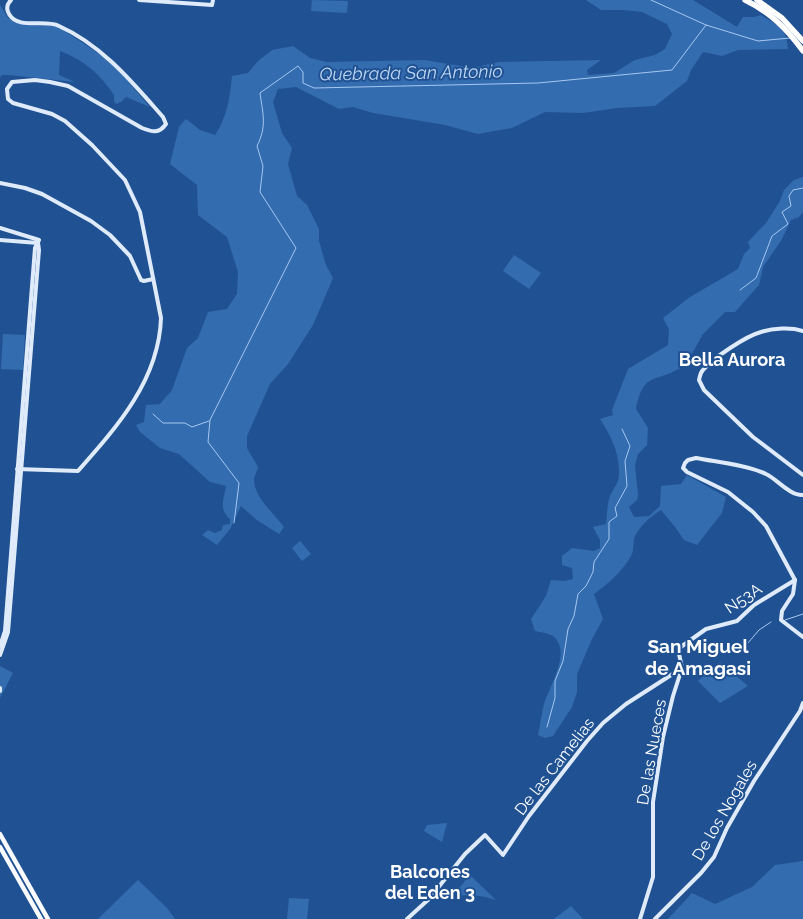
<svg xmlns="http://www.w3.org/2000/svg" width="803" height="919" font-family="Raleway,sans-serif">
	<rect width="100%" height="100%" fill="#205293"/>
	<g fill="#346cb0">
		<polygon points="312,0 348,1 347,13 311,11"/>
		<path d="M 586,0 L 693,0 L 737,27 L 743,17 L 754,17 L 761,15 C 779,27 786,26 788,49 L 738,50 L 722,56 L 703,52 L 691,70 L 687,81 L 655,106 L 617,108 L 583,113 L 545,112 L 512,128 L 478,134 L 445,125 L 373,113 L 353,107 L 339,109 L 296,87 L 278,89 L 273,102 L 282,133 L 292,148 L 288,164 L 297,196 L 307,205 L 319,229 L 319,241 L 326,265 L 333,278 L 313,325 L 288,364 L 270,384 L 247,436 L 247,448 L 258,467 C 257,471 255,475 254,479 C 254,498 274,513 284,527 L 279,534 L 257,520 L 241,506 L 230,529 L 217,545 L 202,535 L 208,530 L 215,533 L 222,530 L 223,525 L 230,524 L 230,519 C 218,508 224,500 226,486 L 210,482 L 179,454 L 160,448 L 140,432 L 136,425 L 144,422 L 146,405 L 160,404 L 172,390 L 187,348 L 198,338 L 208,312 L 227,309 L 237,294 L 238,272 L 227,237 L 198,215 L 197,185 L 170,164 L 179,127 L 186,119 L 200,130 L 215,135 C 227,117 230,97 232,76 L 248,73 L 258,61 L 272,50 L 293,46 L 310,58 L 327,62 L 425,60 L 472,68 L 499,62 L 601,60 L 587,70 L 588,75 L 614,73 L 635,60 L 655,55 L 665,49 L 672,34 L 667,24 L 642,12 L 624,10 L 601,10 Z"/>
		<path d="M 0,5 L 8,18 L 25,25 L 57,26 L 83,43 L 105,58 L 120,72 L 150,107 L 126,97 L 121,102 L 116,104 L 114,101 L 114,95 C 100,74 84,60 60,51 L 59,75 L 75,82 L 9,75 L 2,75 L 0,77 Z"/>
		<path d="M 803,177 L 803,212 L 799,217 L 791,220 L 782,239 L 763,267 L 759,285 L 735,312 L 725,312 L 703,334 L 690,357 L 683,362 L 682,367 C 655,384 644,370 636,409 L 648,428 L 647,445 L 638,454 L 635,465 L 638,495 L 637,500 L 629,507 L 634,517 L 649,516 L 660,506 L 661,486 L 681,484 L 687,475 L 726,497 L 722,513 L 697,545 L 684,540 L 675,527 L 661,510 C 651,516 638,527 634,539 C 633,544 634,549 632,554 C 623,571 609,583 594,594 L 603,619 L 592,639 L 577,674 L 577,692 L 572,707 L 553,736 L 545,738 L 538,735 C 540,726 541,717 543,708 C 547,690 568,659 558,642 C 554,633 543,633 535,631 L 531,619 L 546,596 L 551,580 L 564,581 L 573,579 L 572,568 L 562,565 L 562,556 L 572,548 L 594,551 L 600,548 L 600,540 L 593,527 L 606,524 C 607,515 607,505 610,496 C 613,489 619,483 619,474 C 620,454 611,436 600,419 L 613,415 L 612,410 L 628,369 L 668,345 L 669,329 L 663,318 L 690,297 L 738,269 L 744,254 L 750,248 L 748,242 L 766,223 L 780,201 L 784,190 L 794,180 Z"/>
		<polygon points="514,255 541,273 529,289 503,271"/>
		<polygon points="3,334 25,335 23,370 1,369"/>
		<polygon points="300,541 311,554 302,561 292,548"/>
		<polygon points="720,662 748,686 720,703 698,681"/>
		<polygon points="0,666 13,673 0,698"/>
		<polygon points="447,823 442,842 424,831 427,825"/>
		<polygon points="803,861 803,919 668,919 692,893 715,904 752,887 775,865"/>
		<path d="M 471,876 L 496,900 C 481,895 468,894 452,897 L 468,877 Z"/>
		<polygon points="138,880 167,908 175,919 98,919"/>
		<polygon points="289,898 309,899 307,919 287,919"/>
		<polygon points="571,906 583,919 554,919"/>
	</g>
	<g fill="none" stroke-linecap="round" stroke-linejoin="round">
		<g stroke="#a6c8ef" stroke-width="1">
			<polyline points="651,0 706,25 758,41 790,38"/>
			<polyline points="740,290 756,278 772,236 788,224 782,212 791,206 789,196 793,190 803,188"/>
			<polyline points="153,414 163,423 185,423 192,427 209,421"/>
			<path d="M 234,523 L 239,483 L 208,442 L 210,420 L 296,248 L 260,192 L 263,166 L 257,146 C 267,126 263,115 260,93 L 298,66 L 303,72 L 303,83 L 314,88 L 538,83 L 672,70 L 706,25"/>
			<polyline points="785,620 803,614"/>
			<polyline points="742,650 759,630 771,622"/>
			<polyline points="547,727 555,698 555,681 563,661 568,629 574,616 578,594 586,586 593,572 594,562 609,539 609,522 617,516 615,508 627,486 625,461 630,446 622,429"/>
		</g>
		<g stroke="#dfebfa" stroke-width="4">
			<path d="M 11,0 C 7,4 6,9 9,14 C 18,30 45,19 59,26 C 102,45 133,83 163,117 L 166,124 C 159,134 152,132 142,128 L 68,86 L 50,82 L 35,80 L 12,82 L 7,89 L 8,99 L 13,103 L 52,114 L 65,121 L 92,145 L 125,180 L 140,212 L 161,318 C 159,380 117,427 78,471 L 17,469"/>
			<polyline points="139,0 212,5 213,0"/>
			<polyline points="0,183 25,188 42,194 91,221 110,235 130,256 141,280 144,281 153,279"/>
			<polyline points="0,228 39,240 35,248 5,631 0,646"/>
			<polyline points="0,240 38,243"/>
			<path d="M 803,331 C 791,327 773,328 761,332 C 746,336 713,358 703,370 C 700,373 700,376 699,380 L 704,390 L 753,437 L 803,475"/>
			<path d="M 803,495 C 790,496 777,479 766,474 C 748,465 716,462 696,458 L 688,460 L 685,463 L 683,468 L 687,472 L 728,492 L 753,512 L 766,526 L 795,580 L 793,594 L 782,611 L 781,620 L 803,637"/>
			<polyline points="0,655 8,632 39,250 38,243"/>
			<polyline points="0,688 0,691"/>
			<polyline points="407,919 429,899 465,854 485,835 503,855 529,816 587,741 603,723 626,704 682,668"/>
			<polyline points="640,919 653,877 653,802 663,737 673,696 682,668 678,649 706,629 737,621 754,605 795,580"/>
			<polyline points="655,919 701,873 714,857 727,828 754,781 800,711 803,703"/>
		</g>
		<g stroke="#f9fbff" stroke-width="4.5">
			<polyline points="0,834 48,919"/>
			<polyline points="0,847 41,919"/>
		</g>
		<g stroke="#fff" stroke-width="5.5">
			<path d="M 745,0 C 770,12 787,29 803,51"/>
			<polyline points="757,0 782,18 803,41"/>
		</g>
	</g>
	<g text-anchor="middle" stroke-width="4" stroke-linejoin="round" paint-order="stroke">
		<g font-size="16" fill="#fff" stroke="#205293">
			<text transform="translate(743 598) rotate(-34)" y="6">N53A</text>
			<text transform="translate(651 752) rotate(-80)" y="6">De las Nueces</text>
			<text transform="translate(554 766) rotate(-52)" y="6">De las Camelias</text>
			<text transform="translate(724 810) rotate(-60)" y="6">De los Nogales</text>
		</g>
		<g font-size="18" font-style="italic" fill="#bed7f4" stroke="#205293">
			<text transform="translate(411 73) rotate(-1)" y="6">Quebrada San Antonio</text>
		</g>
		<g font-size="18" font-weight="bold" fill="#fff" stroke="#205293">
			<text x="732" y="366">Bella Aurora</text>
			<text x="430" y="878">Balcones<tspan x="430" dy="21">del Eden 3</tspan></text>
		</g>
		<g font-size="19" font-weight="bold" fill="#fff" stroke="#205293">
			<text x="698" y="653">San Miguel<tspan x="698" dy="22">de Amagasi</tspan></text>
		</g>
	</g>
</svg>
